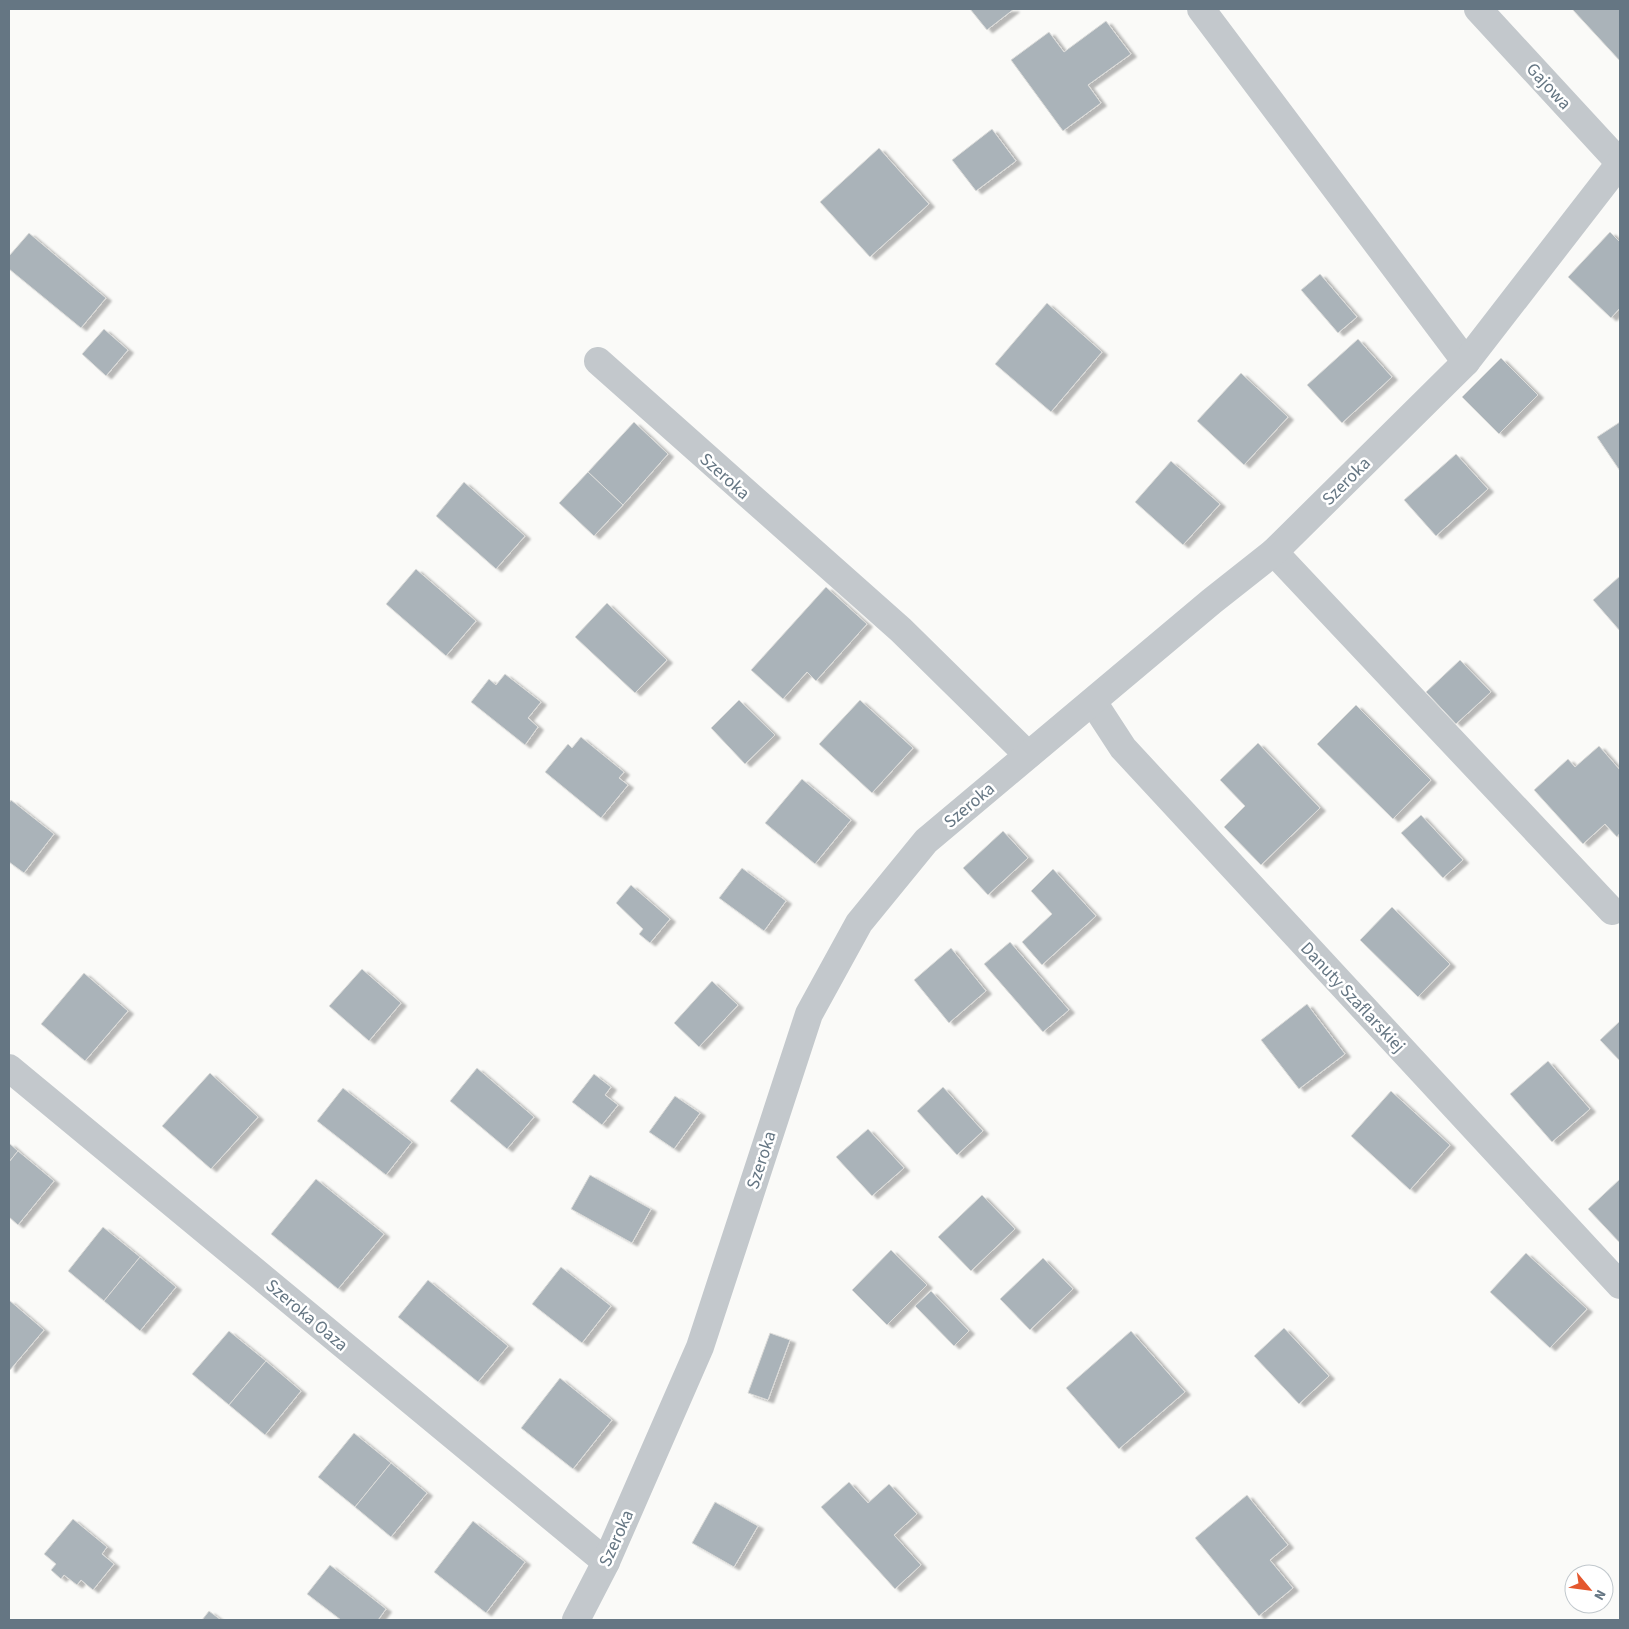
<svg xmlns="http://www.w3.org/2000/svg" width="1629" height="1629" font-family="'Source Sans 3',sans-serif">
	<defs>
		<filter id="shadow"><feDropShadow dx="5.5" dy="3" stdDeviation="1" flood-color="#0004"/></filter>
	</defs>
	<rect width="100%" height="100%" fill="#fafaf8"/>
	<g fill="#aab3b9" stroke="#dcdcda" filter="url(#shadow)">
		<polygon points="970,9 1014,9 987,30"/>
		<polygon points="1572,9 1620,9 1620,61"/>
		<polygon points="1106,21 1131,54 1088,85 1101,103 1063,131 1011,60 1049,32 1064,52"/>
		<polygon points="992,129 1016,161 976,191 952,160"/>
		<polygon points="879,148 929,204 870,257 820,202"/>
		<polygon points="1610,232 1620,242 1620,308 1611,318 1568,277"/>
		<polygon points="29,233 106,298 81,328 9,269 9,256"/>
		<polygon points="1320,274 1357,317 1338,333 1301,290"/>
		<polygon points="1047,303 1102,352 1051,412 995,364"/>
		<polygon points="104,329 128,350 106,376 82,354"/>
		<polygon points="1358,339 1392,377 1342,423 1307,385"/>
		<polygon points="1501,358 1538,395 1499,434 1462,397"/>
		<polygon points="1241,373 1288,417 1244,465 1197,421"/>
		<polygon points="634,422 668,454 623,505 588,472"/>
		<polygon points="1620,422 1620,471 1597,437"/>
		<polygon points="1456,454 1488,489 1436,536 1404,500"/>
		<polygon points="1171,461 1220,504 1183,545 1135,502"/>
		<polygon points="588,472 623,505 594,536 559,503"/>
		<polygon points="464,482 525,536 496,569 436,516"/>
		<polygon points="416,569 476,621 446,656 386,604"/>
		<polygon points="1620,576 1620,631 1593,600"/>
		<polygon points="826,587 867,624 816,681 807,672 783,699 751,670"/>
		<polygon points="607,603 667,660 635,693 575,637"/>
		<polygon points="1460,660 1491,692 1456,724 1426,692"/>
		<polygon points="505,674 541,702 528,718 538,727 525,745 471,702 489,679 496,685"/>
		<polygon points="739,700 775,735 745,764 711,728"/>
		<polygon points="860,700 913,748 872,793 819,744"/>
		<polygon points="1356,705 1431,780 1393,819 1317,744"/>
		<polygon points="581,737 624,772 619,778 628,785 601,818 545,772 568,744 572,748"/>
		<polygon points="1258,743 1320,808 1261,865 1224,827 1245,806 1220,780"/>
		<polygon points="1599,746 1620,770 1620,833 1617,837 1605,824 1583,844 1534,790 1568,759 1575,767"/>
		<polygon points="802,779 851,820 815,864 765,823"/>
		<polygon points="11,800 54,834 24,873 9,862 9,803"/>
		<polygon points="1421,815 1463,860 1443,878 1401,833"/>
		<polygon points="1003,831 1028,858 988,895 963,868"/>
		<polygon points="742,868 786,901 764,931 719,898"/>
		<polygon points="1053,869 1096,916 1042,965 1022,942 1052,914 1031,891"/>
		<polygon points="631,885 670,919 650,943 639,934 643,929 616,903"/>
		<polygon points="1392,907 1450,964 1418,997 1360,940"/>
		<polygon points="1010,942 1069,1010 1043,1032 984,964"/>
		<polygon points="951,948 986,991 949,1023 914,980"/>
		<polygon points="362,969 401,1003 369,1041 329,1006"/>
		<polygon points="84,973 128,1011 85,1061 41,1024"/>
		<polygon points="712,981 738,1005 699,1047 674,1023"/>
		<polygon points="1307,1004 1345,1054 1299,1089 1261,1040"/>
		<polygon points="1620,1021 1620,1061 1600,1040"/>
		<polygon points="1548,1061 1590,1109 1552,1142 1510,1094"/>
		<polygon points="477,1068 534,1117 507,1149 450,1101"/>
		<polygon points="210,1073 258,1117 211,1169 162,1126"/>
		<polygon points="594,1074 611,1087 605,1095 618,1105 602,1125 572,1102"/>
		<polygon points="943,1087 983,1131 957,1155 917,1111"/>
		<polygon points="343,1088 412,1142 386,1175 317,1121"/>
		<polygon points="1391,1091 1450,1145 1410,1190 1351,1136"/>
		<polygon points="675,1096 700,1113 674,1149 649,1132"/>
		<polygon points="868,1129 904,1168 872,1196 836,1157"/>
		<polygon points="9,1143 18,1151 9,1162"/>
		<polygon points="18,1151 54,1181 18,1225 9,1217 9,1162"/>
		<polygon points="590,1175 651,1209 632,1243 571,1209"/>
		<polygon points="316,1179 384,1234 338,1289 271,1234"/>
		<polygon points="1620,1179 1620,1243 1588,1209"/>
		<polygon points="982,1195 1015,1229 971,1271 938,1237"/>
		<polygon points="103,1227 140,1257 104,1301 68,1271"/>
		<polygon points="891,1250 927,1285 887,1325 852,1290"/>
		<polygon points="1526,1253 1587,1309 1550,1348 1490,1292"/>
		<polygon points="140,1257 176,1287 140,1331 104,1301"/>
		<polygon points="1043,1258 1073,1289 1030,1330 1000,1299"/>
		<polygon points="561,1267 611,1306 582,1343 532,1304"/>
		<polygon points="428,1280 508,1346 478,1382 398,1317"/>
		<polygon points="931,1291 969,1331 954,1346 915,1306"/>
		<polygon points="9,1300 44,1330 10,1370 9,1369"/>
		<polygon points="1284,1328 1329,1376 1299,1404 1254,1356"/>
		<polygon points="229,1331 266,1361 229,1405 192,1374"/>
		<polygon points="1131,1331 1185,1392 1119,1449 1066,1388"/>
		<polygon points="770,1333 790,1340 768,1400 748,1393"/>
		<polygon points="266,1361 301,1391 265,1435 229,1405"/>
		<polygon points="560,1378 612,1420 573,1469 521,1428"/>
		<polygon points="354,1433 391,1463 355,1507 318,1477"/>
		<polygon points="391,1463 427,1493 391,1537 355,1507"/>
		<polygon points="849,1482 868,1503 889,1484 917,1514 894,1535 921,1565 895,1589 821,1507"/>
		<polygon points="1247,1495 1288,1545 1270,1560 1293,1588 1259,1616 1195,1538"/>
		<polygon points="715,1502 758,1526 734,1567 692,1543"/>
		<polygon points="73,1519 107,1547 102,1554 114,1564 93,1590 81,1580 77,1585 64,1575 61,1579 51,1570 56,1564 44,1554"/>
		<polygon points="473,1521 525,1562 486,1613 434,1572"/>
		<polygon points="330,1565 386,1609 378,1620 341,1620 307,1594"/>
		<polygon points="209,1611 221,1620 202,1620"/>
	</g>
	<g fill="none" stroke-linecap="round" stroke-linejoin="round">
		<g stroke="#c3c8cc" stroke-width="28">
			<polyline points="1201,9 1466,362"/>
			<polyline points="1478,9 1620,163"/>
			<polyline points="598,361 901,630 1028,755"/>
			<polyline points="1274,552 1612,911"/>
			<polyline points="1093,702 1123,748 1620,1285"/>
			<polyline points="9,1068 606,1562"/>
			<polyline points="576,1620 606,1562 700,1347 809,1014 859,923 926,841 1212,601 1274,552 1466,362 1620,163"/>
		</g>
	</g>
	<g text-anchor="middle" stroke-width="5" stroke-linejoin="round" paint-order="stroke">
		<g font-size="18" fill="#657683" stroke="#fff">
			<text transform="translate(1549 86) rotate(47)" y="6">Gajowa</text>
			<text transform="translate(725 476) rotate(42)" y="6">Szeroka</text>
			<text transform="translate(1346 481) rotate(-45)" y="6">Szeroka</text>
			<text transform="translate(969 805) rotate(-40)" y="6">Szeroka</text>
			<text transform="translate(1353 997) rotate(47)" y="6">Danuty Szaflarskiej</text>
			<text transform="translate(761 1160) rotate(-72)" y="6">Szeroka</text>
			<text transform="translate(307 1315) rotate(40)" y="6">Szeroka Oaza</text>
			<text transform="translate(616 1538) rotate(-66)" y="6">Szeroka</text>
		</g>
	</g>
	<rect width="1629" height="1629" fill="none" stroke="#657683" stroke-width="20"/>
	<g transform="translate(1589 1589) rotate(119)"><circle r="24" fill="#ffffff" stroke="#c1c8cd"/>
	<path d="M0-4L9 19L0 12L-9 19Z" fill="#e4572e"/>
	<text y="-8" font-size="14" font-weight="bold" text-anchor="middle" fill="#657683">N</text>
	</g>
</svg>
